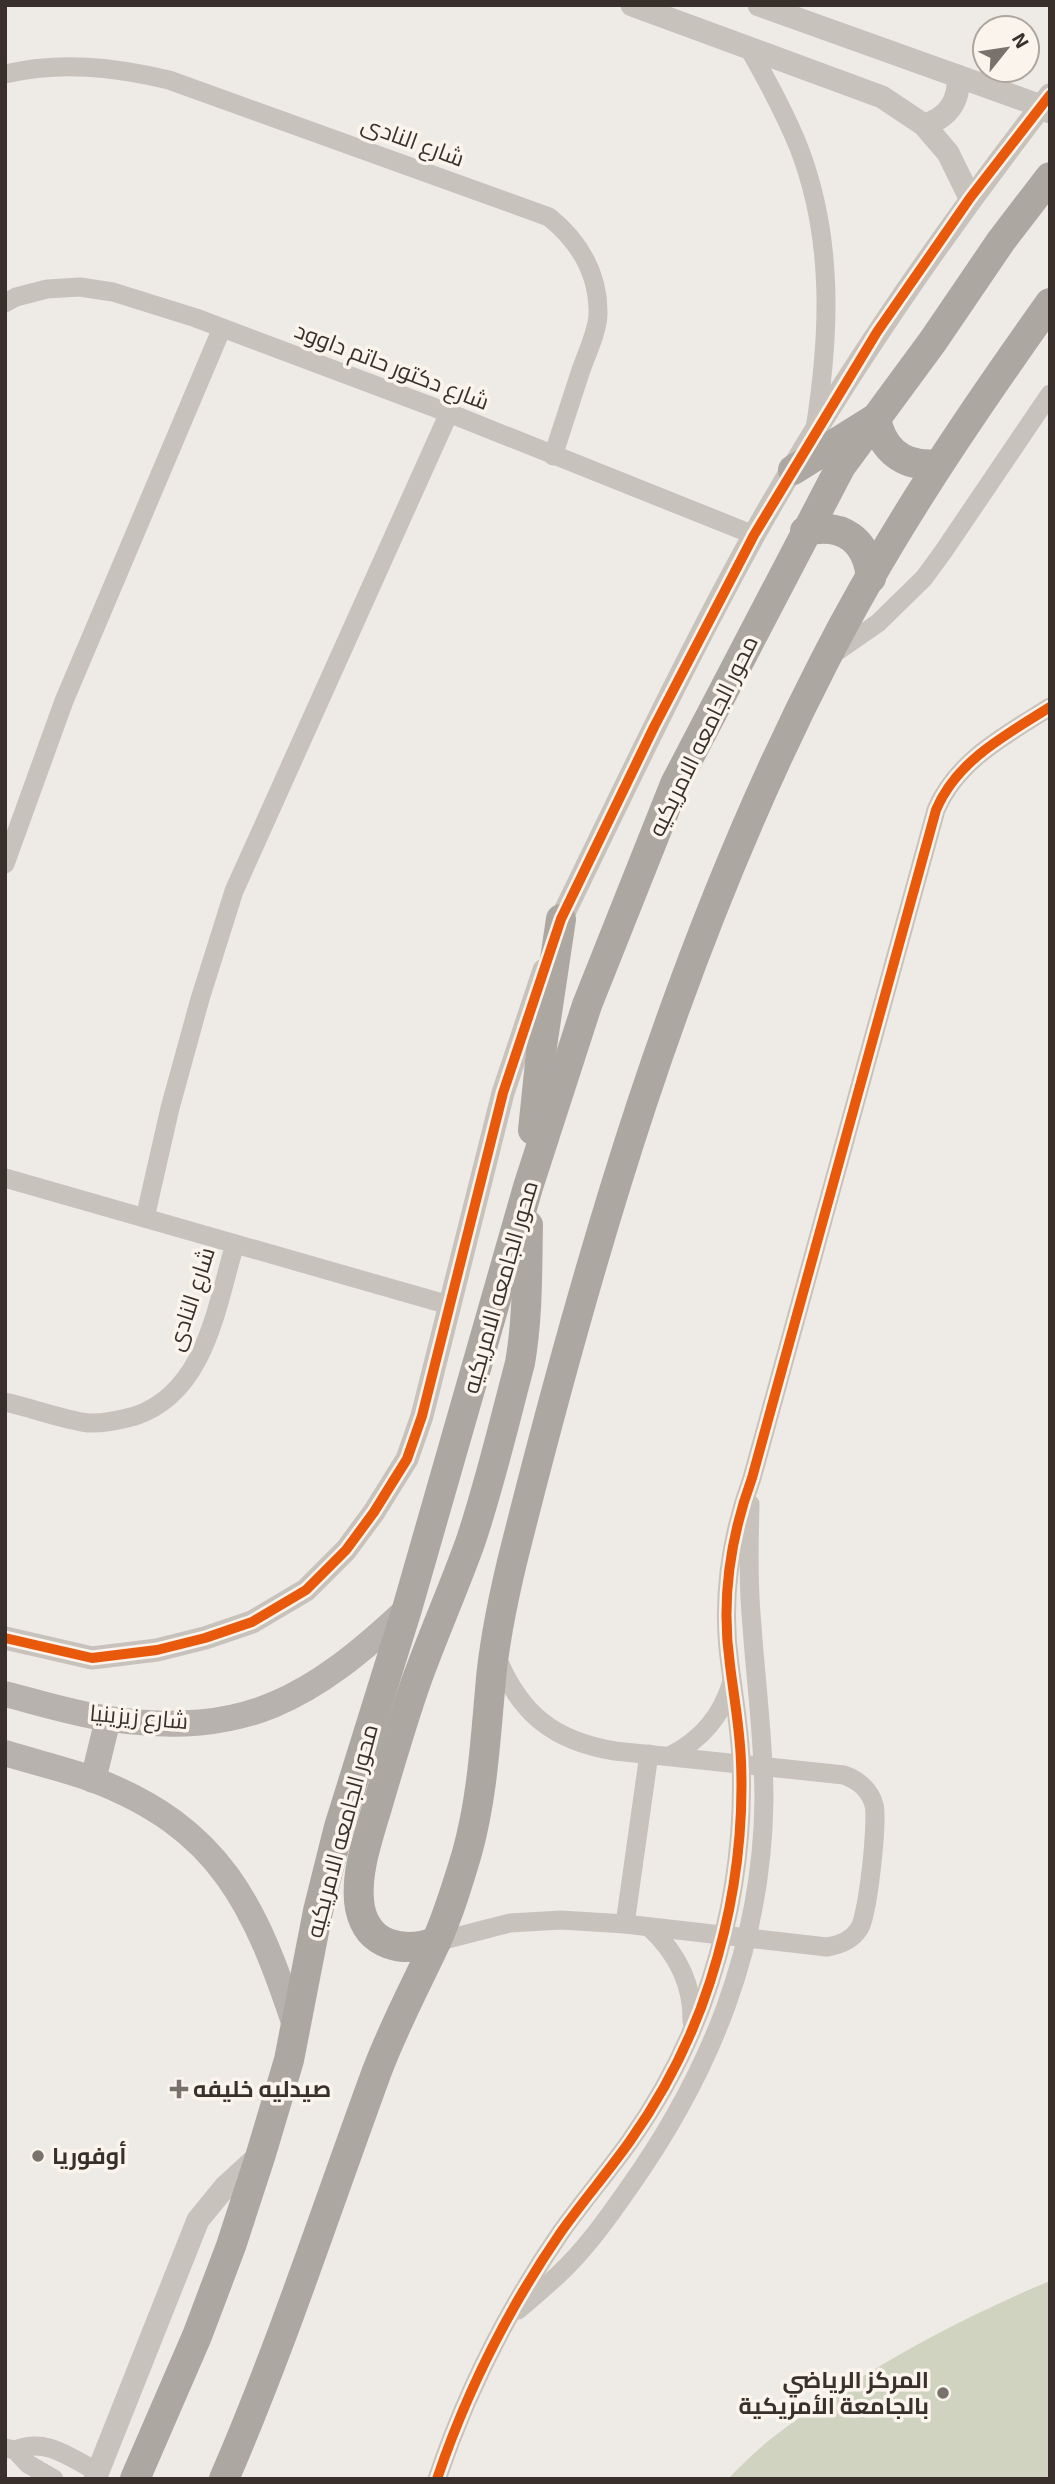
<svg xmlns="http://www.w3.org/2000/svg" width="1055" height="2484" font-family="'Exo 2',Cairo,sans-serif">
	<rect width="100%" height="100%" fill="#eeeae5"/>
	<path fill="#cfd3c0" d="M 1050,2281 L 1050,2479 L 728,2479 C 762,2442 800,2416 841,2390 C 908,2347 977,2311 1050,2281 Z"/>
	<g fill="none" stroke-linecap="round" stroke-linejoin="round">
		<g stroke="#c8c2bd" stroke-width="19">
			<path d="M 748,47 C 767,80 785,113 799,148 C 834,239 830,335 815,429"/>
			<path d="M 5,74 C 61,61 114,67 169,80 L 549,217 C 580,242 599,275 598,315 C 597,333 586,355 580,373 C 571,400 562,428 553,456"/>
			<polyline points="5,303 16,297 47,289 80,287 113,292 196,318 449,413 754,535"/>
			<polyline points="829,657 878,623 924,578 943,552 1050,394"/>
			<polyline points="5,864 64,701 222,328"/>
			<polyline points="5,1178 449,1305"/>
			<polyline points="145,1218 170,1108 200,999 234,891 449,413"/>
			<path d="M 5,1402 C 32,1408 61,1419 88,1423 C 104,1424 120,1420 135,1416 C 206,1392 216,1307 235,1244"/>
			<path d="M 670,1756 C 702,1739 722,1716 732,1681"/>
			<polyline points="625,1924 649,1754"/>
			<path d="M 649,1927 C 676,1952 693,1984 692,2022"/>
			<path d="M 436,1942 L 510,1923 L 561,1920 L 625,1924 L 827,1947 C 840,1945 852,1940 859,1929 C 868,1917 878,1820 874,1805 C 870,1790 858,1780 844,1775 L 615,1751 C 553,1741 519,1713 496,1655"/>
			<path d="M 518,2310 C 531,2299 545,2287 558,2275 C 585,2250 607,2219 628,2189 C 711,2072 762,1946 764,1800 C 764,1742 756,1684 752,1626 C 748,1585 749,1544 750,1504"/>
			<polyline points="5,2448 15,2450 28,2464 54,2479"/>
			<path d="M 15,2450 C 47,2437 70,2458 98,2472"/>
			<path d="M 437,2479 C 467,2390 508,2309 561,2232 C 583,2201 608,2172 630,2141 C 664,2093 692,2038 710,1982 C 733,1911 744,1837 741,1762 C 740,1729 734,1698 730,1665 C 721,1602 730,1538 752,1478 L 936,810 C 957,760 1006,735 1050,707"/>
		</g>
		<g stroke="#c8c2bd" stroke-width="23">
			<polyline points="632,5 882,97 924,125 948,153 970,198"/>
			<polyline points="759,5 1041,106 1050,112"/>
			<path d="M 924,125 C 948,118 960,101 958,76"/>
			<path d="M 556,934 L 561,919 C 624,790 685,660 754,535 C 841,380 941,235 1050,95"/>
			<polyline points="5,1638 92,1658 157,1650 205,1638 252,1622 306,1590 346,1550 374,1512 407,1459 422,1416 503,1093 544,970"/>
			<polyline points="95,2479 198,2220 225,2187 261,2154"/>
		</g>
		<g stroke="#b8b2ae" stroke-width="26">
			<path d="M 5,1694 C 40,1703 75,1714 110,1719 C 245,1738 311,1699 407,1609"/>
			<path d="M 5,1753 C 34,1762 64,1769 92,1779 C 221,1828 255,1905 296,2028"/>
			<polyline points="93,1780 108,1719"/>
		</g>
		<g stroke="#ada7a2" stroke-width="30">
			<path d="M 793,470 L 876,418 C 882,451 905,468 939,464"/>
			<path d="M 805,531 C 843,522 867,540 871,578"/>
			<polyline points="533,1130 541,1053 561,919"/>
			<path d="M 436,1942 C 404,1953 368,1947 360,1908 C 354,1875 369,1835 378,1804 C 390,1763 402,1722 416,1682 C 433,1635 453,1590 470,1543 C 490,1484 504,1423 520,1363 C 528,1317 527,1271 528,1225"/>
			<polyline points="135,2479 197,2336 231,2246 261,2154 289,2060 318,1911 339,1827 407,1609 528,1187 587,1005 675,784 841,466 933,341 1001,241 1050,177"/>
			<path d="M 224,2479 C 282,2345 327,2207 377,2071 C 394,2026 416,1985 436,1942 C 449,1913 458,1883 467,1853 C 482,1799 485,1745 490,1690 C 493,1647 502,1604 512,1562 C 589,1254 678,946 824,662 C 888,536 968,418 1050,303"/>
		</g>
		<defs>
			<g id="cycleway">
				<polyline points="5,1638 92,1658 157,1650 205,1638 252,1622 306,1590 346,1550 374,1512 407,1459 422,1416 503,1093 561,919 654,727 754,535 877,332 970,198 1050,95"/>
				<path d="M 437,2479 C 467,2390 508,2309 561,2232 C 583,2201 608,2172 630,2141 C 664,2093 692,2038 710,1982 C 733,1911 744,1837 741,1762 C 740,1729 734,1698 730,1665 C 721,1602 730,1538 752,1478 L 936,810 C 957,760 1006,735 1050,707"/>
			</g>
		</defs>
		<use href="#cycleway" stroke="#faf4ed" stroke-width="15"/>
		<use href="#cycleway" stroke="#e8590c" stroke-width="10"/>
	</g>
	<g fill="#78716c" stroke="#faf4ed" stroke-width="2.5">
		<path d="M175.5 2078.5h7v7h7v7h-7v7h-7v-7h-7v-7h7z"/>
		<circle cx="38" cy="2156" r="7"/>
		<circle cx="943" cy="2393" r="7"/>
	</g>
	<g text-anchor="middle" stroke-width="7" stroke-linejoin="round" paint-order="stroke">
		<g font-size="23" fill="#39302b" stroke="#faf4ed">
			<text transform="translate(413 141) rotate(20)" y="8">شارع النادى</text>
			<text transform="translate(392 366) rotate(21)" y="8">شارع دكتور حاتم داوود</text>
			<text transform="translate(703 736) rotate(-64)" y="8">محور الجامعه الامريكيه</text>
			<text transform="translate(500 1287) rotate(-74)" y="8">محور الجامعه الامريكيه</text>
			<text transform="translate(191 1299) rotate(-72)" y="8">شارع النادى</text>
			<text transform="translate(139 1717) rotate(5)" y="8">شارع زيزينيا</text>
			<text transform="translate(342 1831) rotate(-75)" y="8">محور الجامعه الامريكيه</text>
		</g>
		<g font-size="23" font-weight="bold" fill="#39302b" stroke="#faf4ed" text-anchor="start">
			<text x="193" y="2097">صيدليه خليفه</text>
			<text x="52" y="2164">أوفوريا</text>
			<text x="929" y="2388" text-anchor="end">المركز الرياضي<tspan x="929" dy="26">بالجامعة الأمريكية</tspan></text>
		</g>
	</g>
	<rect width="1055" height="2484" fill="none" stroke="#39302b" stroke-width="14"/>
	<g transform="translate(1006 49) rotate(60)"><circle r="33" fill="#faf4ed" stroke="#ada69f" stroke-width="2"/>
	<path d="M0-5L12 26L0 18L-12 26Z" fill="#78716c"/>
	<text y="-10" font-size="19" font-weight="bold" text-anchor="middle" fill="#39302b">N</text>
	</g>
</svg>
